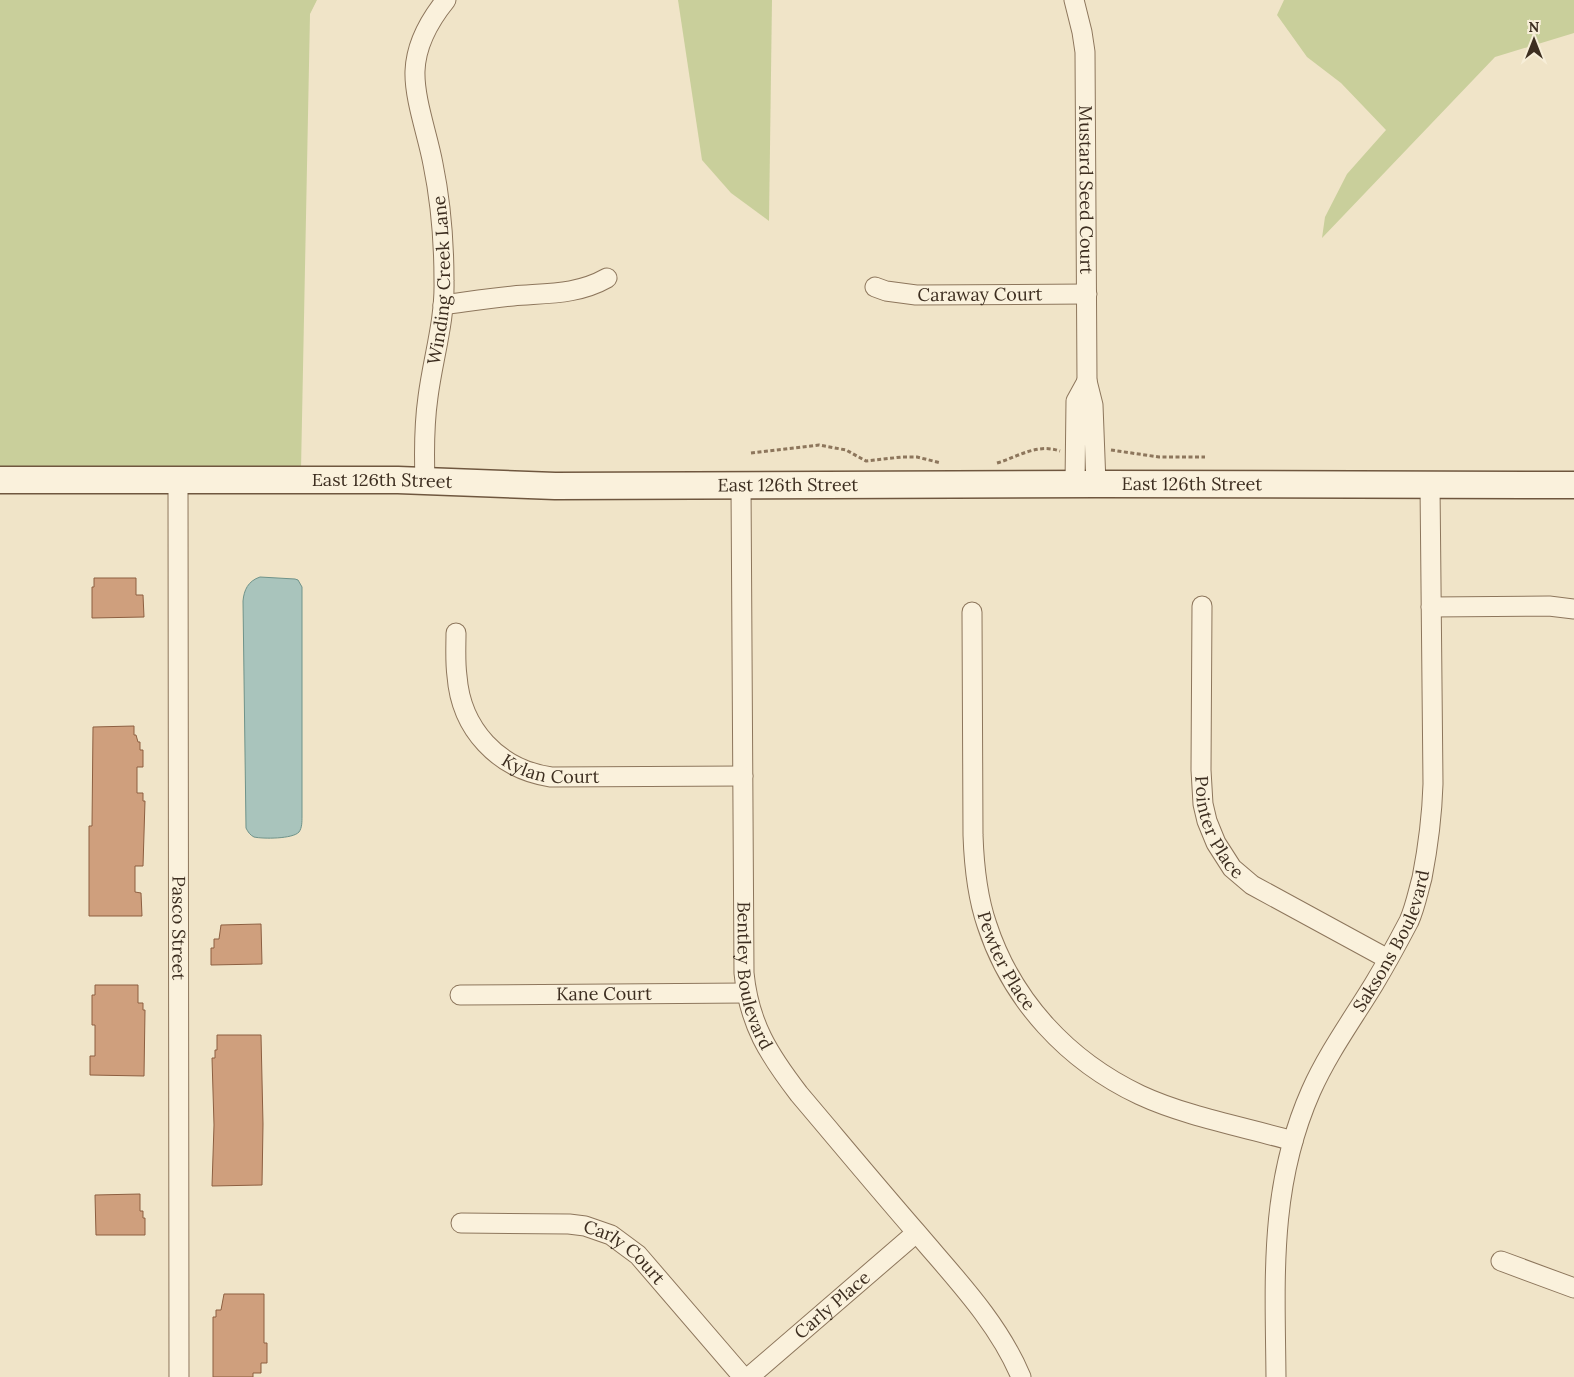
<svg xmlns="http://www.w3.org/2000/svg" width="1574" height="1377" font-family="Lora,serif">
	<rect width="100%" height="100%" fill="#f0e4c8"/>
	<g fill="#c9cf9b">
		<polygon points="0,0 317,0 310,14 301,470 0,469"/>
		<polygon points="678,0 772,0 769,221 731,193 702,160"/>
		<polygon points="1284,0 1574,0 1574,33 1495,57 1322,238 1325,217 1347,174 1386,130 1341,83 1307,57 1277,15"/>
	</g>
	<path fill="#a9c4bc" stroke="#6f938a" d="M 260,577 L 295,579 L 298,580 L 302,587 L 302,816 C 302,822 302,828 299,832 C 293,839 263,839 254,837 C 250,835 248,832 246,828 L 243,601 C 244,590 248,581 260,577 Z"/>
	<g fill="#cf9f7d" stroke="#8d5f41">
		<polygon points="94,578 136,578 136,595 143,595 144,617 92,618 92,587 94,587"/>
		<polygon points="134,726 134,735 136,735 138,742 140,742 140,750 143,750 143,767 137,767 137,793 143,793 143,801 145,801 143,866 135,866 135,892 141,893 142,916 89,916 89,826 92,826 93,727"/>
		<polygon points="261,924 262,964 211,965 211,948 214,948 214,939 219,939 221,925"/>
		<polygon points="95,985 138,985 138,1003 143,1003 143,1010 145,1010 144,1076 90,1075 90,1056 95,1056 95,1025 92,1025 92,995 95,995"/>
		<polygon points="217,1035 261,1035 263,1124 262,1185 212,1186 214,1125 212,1058 215,1058 215,1050 217,1050"/>
		<polygon points="140,1194 140,1211 143,1211 143,1218 145,1218 145,1235 96,1235 95,1195"/>
		<polygon points="224,1294 264,1294 264,1343 267,1343 267,1363 261,1363 261,1373 253,1373 253,1377 213,1377 213,1317 216,1317 216,1310 221,1310"/>
	</g>
	<g fill="none" stroke-linecap="round" stroke-linejoin="round">
		<defs>
			<g id="minor">
				<path id="s1" d="M 1074,0 L 1082,32 L 1085,52 L 1087,381"/>
				<path id="s2" d="M 875,287 L 886,291 L 916,295 L 1087,294"/>
				<path d="M 443,305 C 466,302 489,298 513,296 C 546,293 577,295 607,278"/>
				<path id="s3" d="M 178,479 L 179,1377"/>
				<path id="s4" d="M 425,480 C 424,452 424,425 428,397 C 433,358 445,321 444,281 C 444,242 441,203 433,164 C 428,136 414,99 415,71 C 416,44 429,21 446,0"/>
				<polyline points="1075,484 1076,401 1087,381 1093,405 1096,484"/>
				<path id="s5" d="M 741,485 L 744,973 C 749,1024 769,1055 799,1094 C 838,1140 877,1187 917,1233 C 955,1278 998,1322 1021,1377"/>
				<path id="s6" d="M 1202,606 L 1201,770 L 1203,804 L 1207,821 L 1216,843 L 1232,868 L 1252,885 L 1388,959"/>
				<polyline points="1431,607 1549,606 1574,609"/>
				<path id="s7" d="M 972,612 L 973,835 C 974,865 977,896 987,925 C 1012,1001 1068,1061 1140,1095 C 1185,1116 1244,1127 1293,1141"/>
				<path id="s8" d="M 456,633 C 456,647 455,662 457,676 C 461,729 498,769 551,777 L 743,776"/>
				<path id="s9" d="M 460,995 L 746,993"/>
				<path id="s10" d="M 461,1223 L 569,1224 L 585,1226 L 611,1235 L 638,1255 L 743,1377"/>
				<polyline points="1501,1261 1574,1288"/>
				<path id="s11" d="M 749,1377 L 916,1233"/>
				<path id="s12" d="M 1276,1377 C 1275,1277 1269,1186 1311,1091 C 1328,1053 1352,1020 1374,984 C 1386,964 1398,942 1409,921 C 1415,908 1418,892 1422,878 C 1428,847 1432,816 1433,784 L 1430,485"/>
			</g>
			<g id="secondary">
				<path id="s13" d="M 0,480 L 398,480 L 555,486 L 1096,484 L 1574,485"/>
			</g>
		</defs>
		<use href="#minor" stroke="#8d765c" stroke-width="21"/>
		<use href="#secondary" stroke="#6f573f" stroke-width="29"/>
		<g stroke="#8d765c" stroke-width="3" stroke-dasharray="4 2.5" stroke-linecap="butt">
			<polyline points="1111,450 1159,457 1205,457"/>
			<polyline points="751,453 819,445 846,450 866,461 902,457 917,457 941,463"/>
			<path d="M 997,463 C 1018,457 1036,443 1060,451"/>
		</g>
		<use href="#minor" stroke="#faf1dc" stroke-width="19"/>
		<use href="#secondary" stroke="#faf1dc" stroke-width="26"/>
	</g>
	<g text-anchor="middle" stroke-width="5" stroke-linejoin="round" paint-order="stroke">
		<g font-size="18" fill="#3d2e20" stroke="#f7eed8">
			<text dy="6" stroke="none"><textPath href="#s1" startOffset="191">Mustard Seed Court</textPath></text>
			<text dy="6" stroke="none"><textPath href="#s4" startOffset="201">Winding Creek Lane</textPath></text>
			<text dy="6" stroke="none"><textPath href="#s2" startOffset="106">Caraway Court</textPath></text>
			<text dy="6" stroke="none"><textPath href="#s13" startOffset="382">East 126th Street</textPath></text>
			<text dy="6" stroke="none"><textPath href="#s13" startOffset="1192">East 126th Street</textPath></text>
			<text dy="6" stroke="none"><textPath href="#s13" startOffset="788">East 126th Street</textPath></text>
			<text dy="6" stroke="none"><textPath href="#s8" startOffset="191">Kylan Court</textPath></text>
			<text dy="6" stroke="none"><textPath href="#s6" startOffset="225">Pointer Place</textPath></text>
			<text dy="6" stroke="none"><textPath href="#s3" startOffset="449">Pasco Street</textPath></text>
			<text dy="6" stroke="none"><textPath href="#s12" startOffset="462">Saksons Boulevard</textPath></text>
			<text dy="6" stroke="none"><textPath href="#s7" startOffset="355">Pewter Place</textPath></text>
			<text dy="6" stroke="none"><textPath href="#s5" startOffset="492">Bentley Boulevard</textPath></text>
			<text dy="6" stroke="none"><textPath href="#s9" startOffset="144">Kane Court</textPath></text>
			<text dy="6" stroke="none"><textPath href="#s10" startOffset="172">Carly Court</textPath></text>
			<text dy="6" stroke="none"><textPath href="#s11" startOffset="110">Carly Place</textPath></text>
		</g>
	</g>
	<g transform="translate(1534 40)" stroke="#f7eed8" stroke-width="4" paint-order="stroke">
	<path d="M0-4L9 19L0 12L-9 19Z" fill="#3d2e20"/>
	<text y="-8" font-size="14" font-weight="bold" text-anchor="middle" fill="#3d2e20">N</text>
	</g>
</svg>
